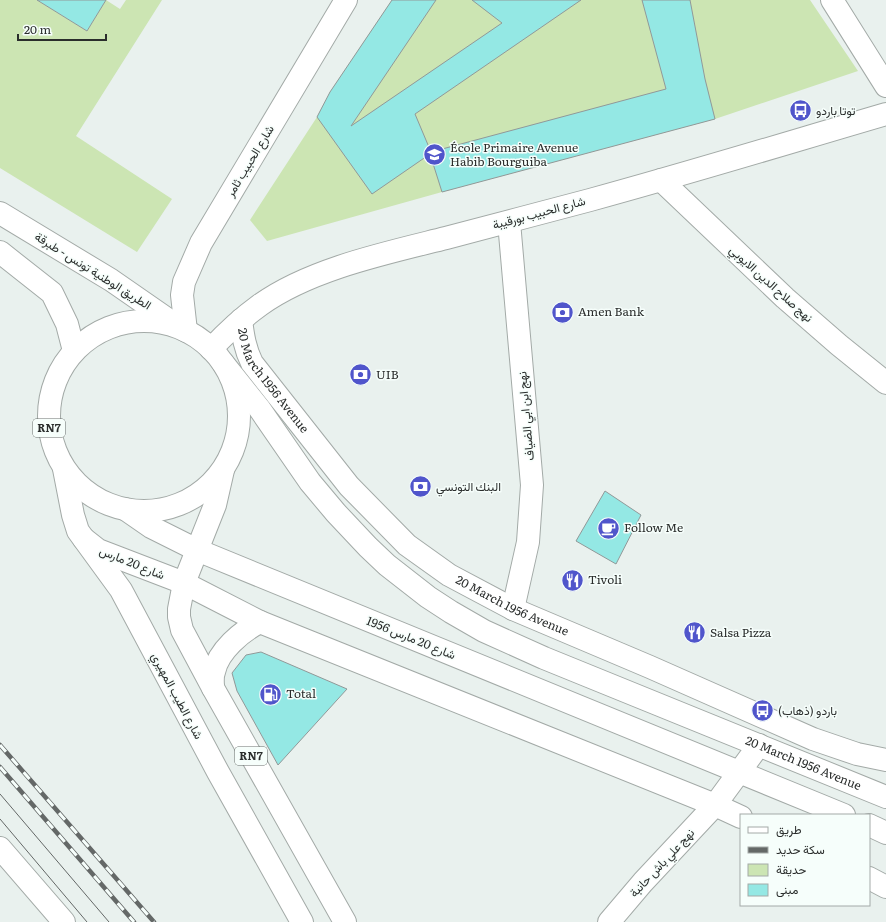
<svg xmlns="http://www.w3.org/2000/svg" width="886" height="922" font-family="Literata,Vazirmatn,serif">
	<rect width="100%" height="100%" fill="#e9f1ee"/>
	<g fill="#cce5b3">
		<polygon points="0,0 37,0 87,31 106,0 120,9 126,0 162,0 76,136 172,199 137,252 0,168"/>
		<polygon points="392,0 810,0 858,71 715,119 442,192 267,241 250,220 317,117 330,92"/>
	</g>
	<g fill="#94e8e4" stroke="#919898">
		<polygon points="37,0 106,0 87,31"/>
		<polygon points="392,0 436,0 351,126 502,23 472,0 581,0 415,114 431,152 666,89 642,0 690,0 705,79 715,119 442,192 430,154 372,194 317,117 330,92"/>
		<polygon points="605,491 641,515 616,564 576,541"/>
		<polygon points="261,652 347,689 278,765 237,691 232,673 246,655"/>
	</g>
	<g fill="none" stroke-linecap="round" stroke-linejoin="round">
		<defs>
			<g id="minor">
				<polyline points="832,0 886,86"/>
				<polyline points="661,180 785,298 839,345 886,383"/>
				<polyline points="509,222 532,485 528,542 513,609"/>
				<path id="s1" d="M 241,320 C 243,336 245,349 252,363 L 349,486 L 407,545 L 449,575 L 513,609 L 650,667 L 813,739 L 857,754 L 886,760"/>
				<polyline points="186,331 182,295 184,282 201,243 346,0"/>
				<path d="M 211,349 C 226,333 242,318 260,305 C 310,269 386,253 446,238 C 494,225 542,213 590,200 C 689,173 787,143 886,114"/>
				<polyline points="84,539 98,550 184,583 260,622 715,805 741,817"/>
				<polyline points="869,878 886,887"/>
				<polyline points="609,922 643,882 715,805 759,745"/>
			</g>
			<g id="major">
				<polyline points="0,213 111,280 173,323"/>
				<polyline points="0,252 52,293 67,324 74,351"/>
				<circle cx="144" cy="416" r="95"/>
				<path id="s2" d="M 223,363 L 259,408 L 310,482 L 336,513 L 368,547 L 387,565 L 428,597 L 451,612 L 484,631 L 544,658 L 886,797"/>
				<polyline points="64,469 73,515 78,531 121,590 218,772 302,922"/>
				<polyline points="223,470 215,505 184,583 179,609 179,617 182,630 213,688 345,922"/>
				<polyline points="125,509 151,527 197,550 844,815"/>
				<path d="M 213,688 C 213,683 212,677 214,672 C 218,651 242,631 260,622"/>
				<polyline points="869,825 886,833"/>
				<polyline points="0,848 64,922"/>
			</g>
		</defs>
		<use href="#minor" stroke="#a3aaa7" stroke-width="24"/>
		<use href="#major" stroke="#a3aaa7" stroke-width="24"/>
		<use href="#minor" stroke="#fff" stroke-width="22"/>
		<use href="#major" stroke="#fff" stroke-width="22"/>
		<g stroke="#646867" stroke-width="1">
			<polyline points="0,794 109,922"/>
			<polyline points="0,819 87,922"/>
		</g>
		<defs>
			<g id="rail">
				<polyline points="0,745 154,922"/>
				<polyline points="0,767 134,922"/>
			</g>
		</defs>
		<use href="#rail" stroke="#646867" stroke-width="4.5"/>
		<use href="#rail" stroke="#f6fefb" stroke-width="3" stroke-dasharray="9" stroke-linecap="butt"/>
	</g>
	<defs>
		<symbol id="bus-disc" viewBox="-11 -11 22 22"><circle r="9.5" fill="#5055cb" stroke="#f6fefb"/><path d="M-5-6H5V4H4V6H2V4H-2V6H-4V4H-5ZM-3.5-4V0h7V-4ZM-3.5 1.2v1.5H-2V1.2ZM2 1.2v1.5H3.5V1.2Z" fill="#fff"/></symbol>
		<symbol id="school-disc" viewBox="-11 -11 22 22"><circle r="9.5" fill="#5055cb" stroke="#f6fefb"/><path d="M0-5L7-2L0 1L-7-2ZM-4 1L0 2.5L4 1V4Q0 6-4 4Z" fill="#fff"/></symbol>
		<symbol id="bank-disc" viewBox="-11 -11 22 22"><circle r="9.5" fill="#5055cb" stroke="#f6fefb"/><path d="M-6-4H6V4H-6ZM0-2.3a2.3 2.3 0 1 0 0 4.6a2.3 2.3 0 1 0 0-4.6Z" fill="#fff"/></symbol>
		<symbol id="cafe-disc" viewBox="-11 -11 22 22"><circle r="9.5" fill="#5055cb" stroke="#f6fefb"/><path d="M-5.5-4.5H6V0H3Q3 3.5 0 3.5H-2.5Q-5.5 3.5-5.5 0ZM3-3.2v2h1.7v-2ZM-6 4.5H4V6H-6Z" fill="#fff"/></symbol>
		<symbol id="restaurant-disc" viewBox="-11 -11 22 22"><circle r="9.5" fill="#5055cb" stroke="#f6fefb"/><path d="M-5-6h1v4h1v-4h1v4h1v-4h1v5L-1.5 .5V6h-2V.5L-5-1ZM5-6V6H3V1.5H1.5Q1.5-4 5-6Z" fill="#fff"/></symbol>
		<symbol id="fuel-disc" viewBox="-11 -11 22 22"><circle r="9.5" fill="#5055cb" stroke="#f6fefb"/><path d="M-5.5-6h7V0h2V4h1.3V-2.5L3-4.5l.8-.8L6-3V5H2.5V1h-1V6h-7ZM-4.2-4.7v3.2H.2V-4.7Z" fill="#fff"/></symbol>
	</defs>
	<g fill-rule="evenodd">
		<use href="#bus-disc" x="788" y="98" width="25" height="25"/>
		<use href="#school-disc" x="422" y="142" width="25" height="25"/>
		<use href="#bank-disc" x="550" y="300" width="25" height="25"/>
		<use href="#bank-disc" x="348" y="362" width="25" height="25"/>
		<use href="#bank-disc" x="408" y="474" width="25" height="25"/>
		<use href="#cafe-disc" x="596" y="516" width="25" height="25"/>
		<use href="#restaurant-disc" x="560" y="568" width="25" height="25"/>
		<use href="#restaurant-disc" x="682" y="620" width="25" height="25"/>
		<use href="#fuel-disc" x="258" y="682" width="25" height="25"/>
		<use href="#bus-disc" x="750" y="698" width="25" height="25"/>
	</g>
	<g text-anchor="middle" stroke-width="3" stroke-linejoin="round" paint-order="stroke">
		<g fill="#f6fefb" stroke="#676c6a" stroke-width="1">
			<rect x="33" y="419" width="32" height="18" rx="3"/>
			<rect x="235" y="747" width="32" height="18" rx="3"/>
		</g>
		<g font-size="11" font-weight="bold" fill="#2a2d2c">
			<text x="49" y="432">RN7</text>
			<text x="251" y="760">RN7</text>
		</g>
		<g font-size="12" fill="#2a2d2c" stroke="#f6fefb" text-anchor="start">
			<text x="816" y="115">توتا باردو</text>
			<text x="450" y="152">École Primaire Avenue<tspan x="450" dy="14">Habib Bourguiba</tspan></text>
			<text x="578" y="316">Amen Bank</text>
			<text x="376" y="379">UIB</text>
			<text x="436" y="491">البنك التونسي</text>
			<text x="624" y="532">Follow Me</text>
			<text x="588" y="584">Tivoli</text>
			<text x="710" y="637">Salsa Pizza</text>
			<text x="286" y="698">Total</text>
			<text x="778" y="715">باردو (ذهاب)</text>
		</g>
		<g font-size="12" fill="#2a2d2c" stroke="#f6fefb">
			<text transform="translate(250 161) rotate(-59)" y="4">شارع الحبيب ثامر</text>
			<text transform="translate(539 213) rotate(-15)" y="4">شارع الحبيب بورقيبة</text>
			<text transform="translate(93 271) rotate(32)" y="4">الطريق الوطنية تونس - طبرقة</text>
			<text transform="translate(771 284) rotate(42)" y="4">نهج صلاح الدين الايوبي</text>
			<text dy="4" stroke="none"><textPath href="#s1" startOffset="70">20 March 1956 Avenue</textPath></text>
			<text transform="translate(526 416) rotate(-95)" y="4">نهج ابن ابي الضياف</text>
			<text transform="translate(132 563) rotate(22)" y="4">شارع 20 مارس</text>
			<text dy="4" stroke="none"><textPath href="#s1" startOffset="406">20 March 1956 Avenue</textPath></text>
			<text transform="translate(411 638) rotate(22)" y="4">شارع 20 مارس 1956</text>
			<text transform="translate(177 696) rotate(62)" y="4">شارع الطيب المهيري</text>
			<text dy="4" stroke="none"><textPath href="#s2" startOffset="724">20 March 1956 Avenue</textPath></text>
			<text transform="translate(662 863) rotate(-47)" y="4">نهج علي باش حانبة</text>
		</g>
	</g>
	<rect x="740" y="814" width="130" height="92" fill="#f6fefb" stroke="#a4aaa8"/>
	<rect x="748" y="827" width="20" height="6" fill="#ffffff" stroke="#a4aaa8"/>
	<text x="776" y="834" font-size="12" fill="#2a2d2c">طريق</text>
	<rect x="748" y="847" width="20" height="6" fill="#646867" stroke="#a4aaa8"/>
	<text x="776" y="854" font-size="12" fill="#2a2d2c">سكة حديد</text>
	<rect x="748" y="864" width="20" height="12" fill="#cce5b3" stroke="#a4aaa8"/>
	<text x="776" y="874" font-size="12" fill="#2a2d2c">حديقة</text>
	<rect x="748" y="884" width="20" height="12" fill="#94e8e4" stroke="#a4aaa8"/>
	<text x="776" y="894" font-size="12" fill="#2a2d2c">مبنى</text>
	<path d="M18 34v6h88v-6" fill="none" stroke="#2a2d2c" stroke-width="2"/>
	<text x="24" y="34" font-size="12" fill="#2a2d2c" stroke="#f6fefb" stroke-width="3" paint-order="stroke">20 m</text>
</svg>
